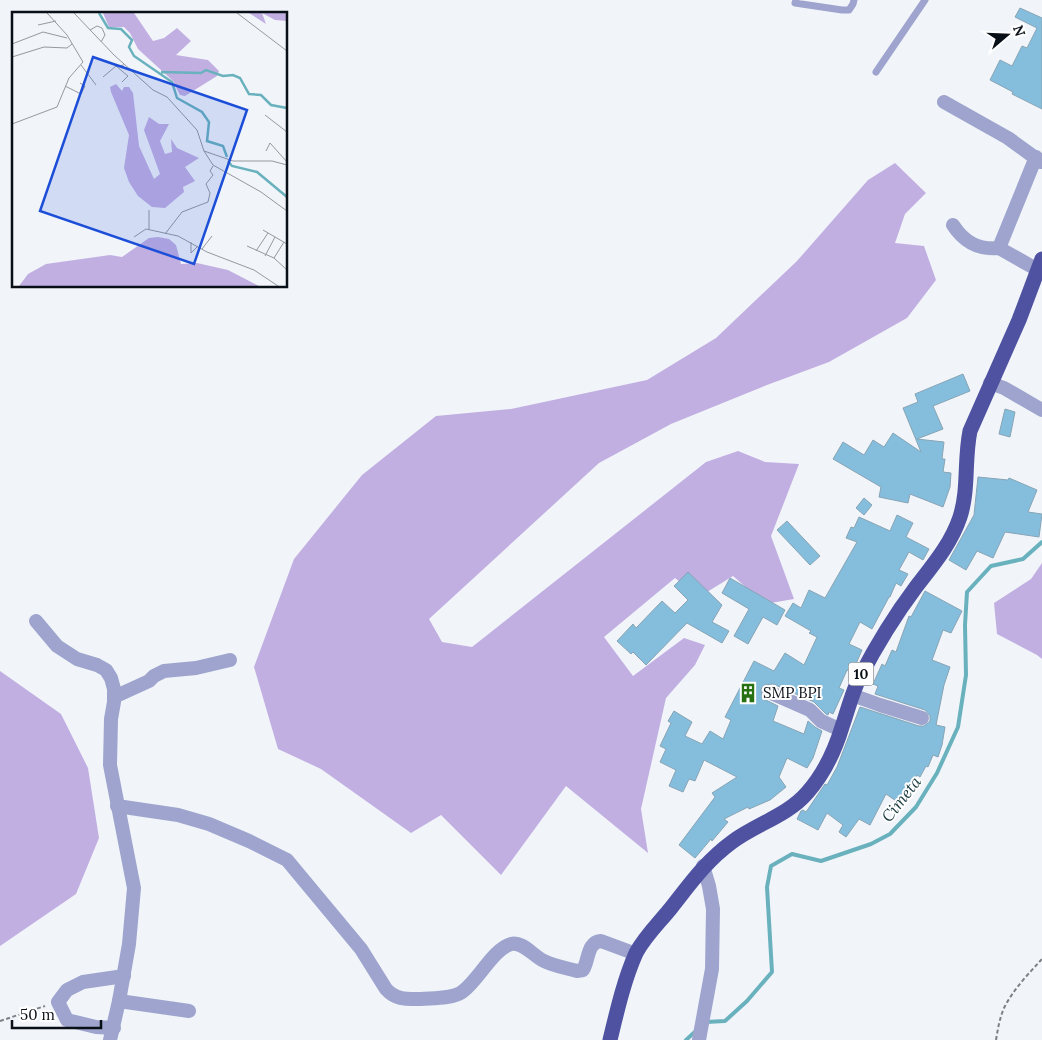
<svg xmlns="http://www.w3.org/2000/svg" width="1042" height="1040" font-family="Lora,serif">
	<rect width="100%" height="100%" fill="#f1f5fa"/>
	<g fill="#c2afe2">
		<polygon points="895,163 926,193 905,214 895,243 924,246 936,280 907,318 829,362 767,385 671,424 599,463 429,619 442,642 472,647 706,462 738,451 765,462 799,464 771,536 794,599 765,604 733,576 699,597 675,578 604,637 633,676 684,638 705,645 695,665 666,698 641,809 648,853 566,786 501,875 441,815 411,833 321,769 278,749 254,667 294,559 362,475 436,416 511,409 647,380 716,338 797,261 868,180"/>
		<polygon points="1042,563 1042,659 1037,655 997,634 994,603 1031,579"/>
		<polygon points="0,671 61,714 88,768 99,838 76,894 0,946"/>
	</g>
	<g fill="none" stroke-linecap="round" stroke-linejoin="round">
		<g stroke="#69b1bd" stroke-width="4">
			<polyline points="706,1022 725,1021 747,1001 772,972 767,887 771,866 792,854 821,861 871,844 890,834 916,807 937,773 958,727 966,675 965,625 967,592 991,566 1023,559 1042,542"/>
			<polyline points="686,1040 697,1030"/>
		</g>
	</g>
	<g fill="#85bedd" stroke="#87a4b5">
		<polygon points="1020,8 1042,18 1042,109 1012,94 1013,92 990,80 1000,60 1012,66 1022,46 1027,48 1037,28 1015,17"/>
		<polygon points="963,374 970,391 933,406 943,429 917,439 944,442 942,459 945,459 943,472 951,473 950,487 943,507 910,494 908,503 879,497 881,487 833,459 843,442 864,455 873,440 884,447 893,433 921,452 903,408 918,402 915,394"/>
		<polygon points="1005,409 1015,412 1010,437 999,434"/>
		<polygon points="978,477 1008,480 1009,478 1037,490 1028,512 1042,514 1039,537 1005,532 993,558 977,551 966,570 949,560 974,515"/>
		<polygon points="864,498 872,505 864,515 856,508"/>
		<polygon points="897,515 913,523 906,537 929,549 923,560 909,552 899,570 908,574 901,586 896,583 890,597 889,597 872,629 860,622 849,644 862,650 852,673 847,670 839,688 844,690 833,714 829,712 828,715 826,714 814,702 773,684 764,685 761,689 762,698 778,706 773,721 804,734 808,721 815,727 822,731 813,758 807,768 787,758 779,777 786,787 770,800 749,809 748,807 724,819 728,822 712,841 711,839 695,858 679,845 715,797 712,793 737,777 704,760 695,781 689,779 683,792 669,786 676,770 660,762 666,749 660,746 671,723 668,721 674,711 692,722 685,736 702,744 710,731 723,739 731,720 725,717 754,661 774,671 785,653 804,665 817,637 809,633 811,631 785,616 793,603 801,608 809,590 825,598 857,542 846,538 851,527 854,528 859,517 890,531"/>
		<polygon points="787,521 820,556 810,565 777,530"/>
		<polygon points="688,572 722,605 712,622 729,631 722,643 687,623 646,665 633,652 631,654 617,641 633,624 636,628 662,601 675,613 688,600 674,586"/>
		<polygon points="730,578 785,610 777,625 763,617 748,644 734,636 749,609 722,593"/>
		<polygon points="925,591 962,611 951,633 943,630 932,660 950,667 944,685 936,725 945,727 942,745 938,757 933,755 928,767 926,766 920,777 917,775 899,803 886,794 870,825 859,819 846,837 839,832 843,825 827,813 818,830 797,819 801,811 803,810 806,812 825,784 827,785 837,767 860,707 919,726 924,726 930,721 930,716 925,710 875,694 878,686 873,684 882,664 885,666 892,650 896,652 909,616 911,617"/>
	</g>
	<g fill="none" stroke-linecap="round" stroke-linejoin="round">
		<g stroke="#7b8087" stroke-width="2" stroke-dasharray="4 2.5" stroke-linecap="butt">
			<polyline points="0,1021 45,1006"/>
			<path d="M 996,1040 C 998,1028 1000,1016 1005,1006 C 1014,989 1029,973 1042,959"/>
		</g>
		<g stroke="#9ea4cd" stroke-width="7">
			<polyline points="796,0 795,3 842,10 849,10 853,4 854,0"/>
			<polyline points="876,72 925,0"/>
		</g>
		<g stroke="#9ea4cd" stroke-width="14">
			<polyline points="944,102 1008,138 1041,162"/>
			<path d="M 953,225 C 964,242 978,250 999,248 L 1036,157"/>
			<polyline points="999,248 1038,270"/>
			<polyline points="990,383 1004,388 1042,410"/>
			<polyline points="36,621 57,646 77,659 97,665 106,670 111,678 114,689 114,702 111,719 110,765 134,888 129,944 119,1001 110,1040"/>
			<polyline points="769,692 810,710 821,721 841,730"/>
			<polyline points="852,695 880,705 922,718"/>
			<polyline points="114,697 149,681 154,676 164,671 196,668 230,660"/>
			<path d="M 117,806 L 178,815 L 209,824 L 249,841 L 287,860 L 361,949 L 386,989 C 396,1000 406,999 421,999 C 433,998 452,999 462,992 C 478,981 493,949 511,944 C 523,941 533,956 544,961 C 554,966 566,968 577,971 L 583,970 C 589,960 587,942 601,941 L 636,954"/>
			<polyline points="119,1001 189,1011"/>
			<polyline points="114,1028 96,1027 67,1020 58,1002 67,990 83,982 124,976"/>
			<polyline points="699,1040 712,969 713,909 709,886 703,866"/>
		</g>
		<path stroke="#4f52a0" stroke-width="15" d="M 610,1040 C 617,1011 624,980 636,953 C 645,936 659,923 671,908 C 690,884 706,861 732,842 C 756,824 787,816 807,793 C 823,775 835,750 842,727 C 848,710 852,692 860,677 C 876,646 895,615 916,587 C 933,565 951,544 960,517 C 969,489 964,460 970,431 L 1019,320 L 1042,259"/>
	</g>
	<defs>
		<symbol id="building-bare" viewBox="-9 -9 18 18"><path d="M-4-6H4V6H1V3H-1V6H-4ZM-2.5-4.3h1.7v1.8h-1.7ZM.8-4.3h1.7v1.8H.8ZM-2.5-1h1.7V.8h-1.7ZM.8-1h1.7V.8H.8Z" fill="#277113" stroke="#fff" stroke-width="2.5" paint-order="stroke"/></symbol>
	</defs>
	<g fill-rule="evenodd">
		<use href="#building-bare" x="734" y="679" width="28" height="28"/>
	</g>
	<g text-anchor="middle" stroke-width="4" stroke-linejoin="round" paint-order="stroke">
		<rect fill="#fff" stroke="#53575d" stroke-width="1" x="848.5" y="662.5" width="25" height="23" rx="4"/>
		<g font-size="14" font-weight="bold" fill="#090f17">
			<text x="861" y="679">10</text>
		</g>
		<g font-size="15" fill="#090f17" stroke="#fff" text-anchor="start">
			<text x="763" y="698">SMP BPI</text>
		</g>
		<g font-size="16" font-style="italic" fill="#183b41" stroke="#fff">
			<text transform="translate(901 799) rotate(-52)" y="6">Cimeta</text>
		</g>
	</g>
	<g transform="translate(12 12)">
		<rect width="275" height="275" fill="#f1f5fa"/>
		<path d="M 91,1 L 122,1 L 141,29 L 152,26 L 165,16 L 179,29 L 164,43 L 196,48 L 207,59 L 205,64 L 173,84 L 168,83 L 161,69 L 126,37 L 118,21 L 112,15 L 97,15 ZM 237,1 L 275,1 L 275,9 L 263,8 L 250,1 L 254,12 ZM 104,72 L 110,79 L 112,75 L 117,75 L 121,81 L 127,134 L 142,167 L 148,162 L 132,118 L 137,105 L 147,112 L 157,112 L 148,129 L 153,142 L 160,140 L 159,127 L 165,136 L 187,146 L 173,155 L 183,169 L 171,175 L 172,180 L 153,196 L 140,195 L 126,184 L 117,170 L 112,156 L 117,123 L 99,80 L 98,75 ZM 146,225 L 157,227 L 164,233 L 169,252 L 185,251 L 216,258 L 247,274 L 7,274 L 16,262 L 34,252 L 98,243 L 110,245 L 137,226 Z" fill="#c2afe2"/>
		<path fill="none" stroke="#69b1bd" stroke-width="2.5" d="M 87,1 L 96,16 L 109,17 L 120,28 L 117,35 L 122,44 L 160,70 L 165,86 L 190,100 L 197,110 L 195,129 L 211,134 L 215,145M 149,60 L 189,61 L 194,58 L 211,64 L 221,63 L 228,66 L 237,82 L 249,83 L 259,93 L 275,96M 216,149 L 220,154 L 245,160 L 275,185"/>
		<path fill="none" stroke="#94999f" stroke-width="1" d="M 62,1 L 102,43 L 141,78 L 155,85 L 185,118 L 192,139 L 201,153 L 249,180 L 275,199M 225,1 L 275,39M 26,13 L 44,9M 78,18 L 85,14 L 90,16 L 93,23 L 89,30M 0,32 L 31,20 L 55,26M 0,45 L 32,35 L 55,36 L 60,32M 69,53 L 84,73M 104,54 L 116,64 L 110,70M 91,65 L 104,54 L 112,53M 53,74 L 69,82 L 73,74 L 68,71M 253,103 L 275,120M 0,112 L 45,95 L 57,66 L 71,50 L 55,23 L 35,1M 192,139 L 221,149 L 260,149 L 275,153M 254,139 L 258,131 L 275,150M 137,217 L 137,198M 251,218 L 275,232M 153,222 L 170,200 L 196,190 L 198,181 L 194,172 L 201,163 L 198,159 L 201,154M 122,225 L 134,217 L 166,224 L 195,240 L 242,258 L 266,274M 179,230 L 179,241 L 186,234M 235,234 L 262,246 L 275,258M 190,237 L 200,224M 244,239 L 256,221M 253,244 L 263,225M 262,246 L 272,230"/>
		<path fill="#1d4ed8" fill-opacity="0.15" stroke="#1d4ed8" stroke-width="2.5" d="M 81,45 L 235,98 L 182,252 L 28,199 Z"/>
		<rect width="275" height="275" fill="none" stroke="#090f17" stroke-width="2.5"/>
	</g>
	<g transform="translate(1007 35) rotate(71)" stroke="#ffffff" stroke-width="4" paint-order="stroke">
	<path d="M0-4L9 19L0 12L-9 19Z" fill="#090f17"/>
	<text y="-8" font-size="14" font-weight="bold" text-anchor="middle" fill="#090f17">N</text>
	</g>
	<path d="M12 1020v8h89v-8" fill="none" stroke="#090f17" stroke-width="2.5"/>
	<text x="20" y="1020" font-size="15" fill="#090f17" stroke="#ffffff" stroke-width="4" paint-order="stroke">50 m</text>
</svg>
